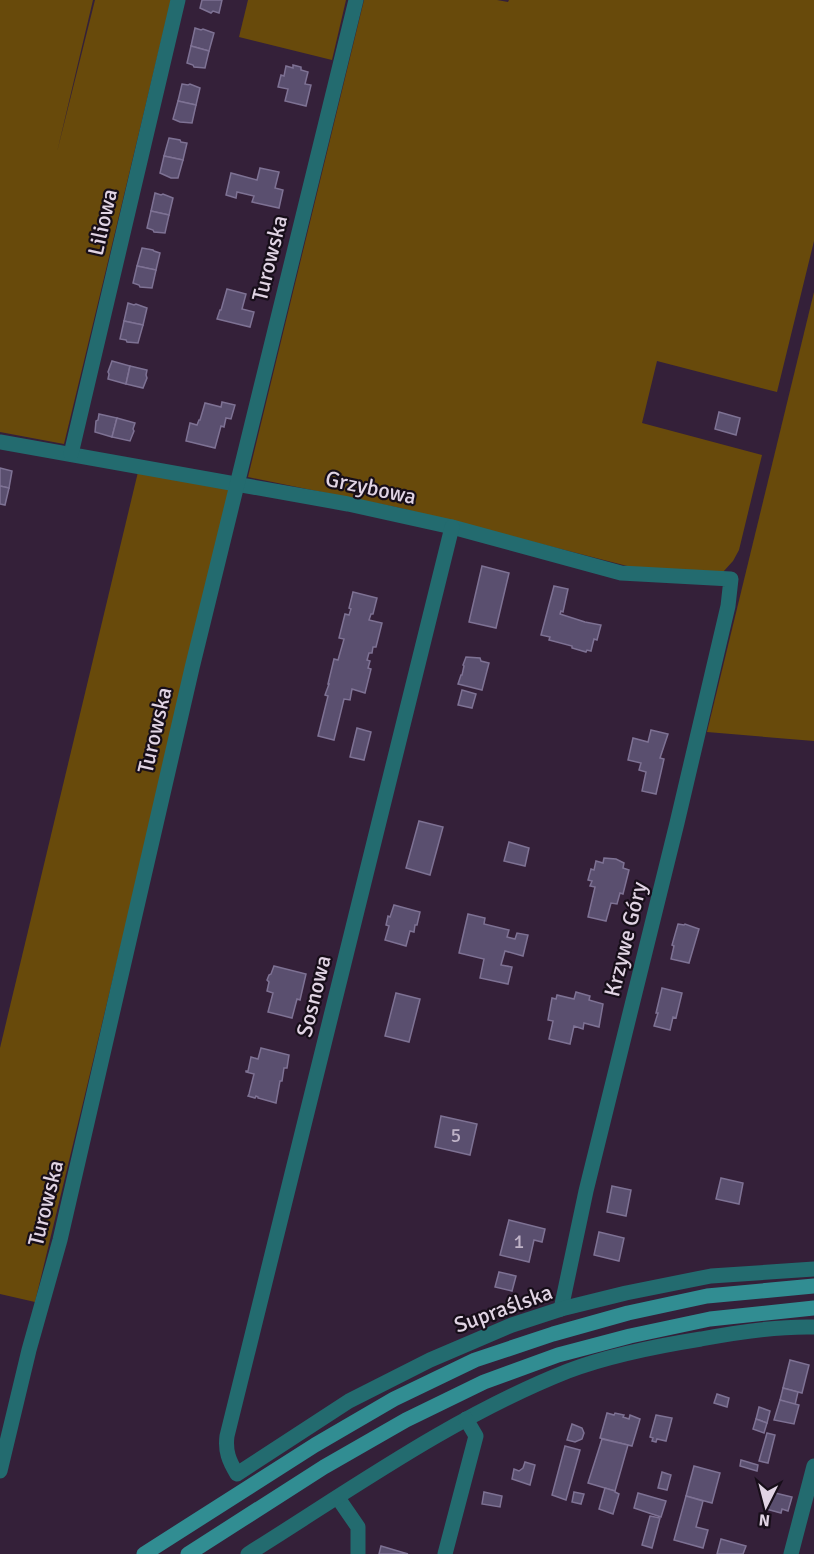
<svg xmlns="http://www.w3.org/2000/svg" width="814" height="1554" font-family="Signika,sans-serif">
	<rect width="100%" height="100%" fill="#342039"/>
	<g fill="#684a0b">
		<polygon points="0,0 93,0 57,152 95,0 171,0 64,444 0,432"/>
		<polygon points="248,0 346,0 332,60 239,37"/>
		<polygon points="364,0 497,0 508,2 509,0 814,0 814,241 777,392 657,361 642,423 762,455 739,550 733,561 723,572 639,569 400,508 248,477"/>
		<polygon points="814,292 814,741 707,732"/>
		<polygon points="138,472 231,488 35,1302 0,1294 0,1048"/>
	</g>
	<g fill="#5a4f6f" stroke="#7e7294" stroke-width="1.5">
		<polygon points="202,0 222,0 219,13 213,11 211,13 200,8"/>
		<polygon points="195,28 201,30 203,29 214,33 209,51 191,46"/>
		<polygon points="191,46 209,51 205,68 194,67 193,65 187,63"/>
		<polygon points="293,65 301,67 301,70 308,72 305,84 311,85 306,106 285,101 288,89 278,87 281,75 284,76 286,66 293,68"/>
		<polygon points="182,84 188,85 190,84 200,88 196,105 178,101"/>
		<polygon points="178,101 196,105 192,123 180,122 173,119"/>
		<polygon points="169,138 180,140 181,142 187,143 183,160 164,156"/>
		<polygon points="164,156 183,160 178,178 171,178 160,173"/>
		<polygon points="260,168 279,172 275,188 283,190 279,208 252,202 254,196 237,192 236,198 226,195 231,173 257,180"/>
		<polygon points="155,193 161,195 163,194 173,198 169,215 151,211"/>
		<polygon points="151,211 169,215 165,233 154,232 153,230 147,228"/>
		<polygon points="142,248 153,250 154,251 160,253 156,270 137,266"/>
		<polygon points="137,266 156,270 152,288 140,287 139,285 133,283"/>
		<polygon points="227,289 246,294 242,309 254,312 250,327 217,319 220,310 221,310"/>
		<polygon points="128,303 134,305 136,304 147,308 143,325 124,321"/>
		<polygon points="124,321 143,325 138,343 127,342 126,340 120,339"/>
		<polygon points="112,361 130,366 126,384 108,379 109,374 108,372"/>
		<polygon points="130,366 147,370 146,375 147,378 143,388 126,384"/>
		<polygon points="222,402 235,405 231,419 226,418 224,427 221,426 215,448 186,441 190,423 197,425 199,420 200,420 205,403 221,407"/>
		<polygon points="719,412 740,418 736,435 715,429"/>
		<polygon points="99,414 117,418 112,437 95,432 96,421 98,420"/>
		<polygon points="117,418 135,423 133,429 134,431 130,441 112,437"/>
		<polygon points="0,468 12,471 9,488 0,486"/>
		<polygon points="0,486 9,488 5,505 0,504"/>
		<polygon points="482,566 509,573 496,628 469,622"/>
		<polygon points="554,586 568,589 563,612 561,611 560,614 585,622 601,625 597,640 594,639 591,651 587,650 586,652 572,648 572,646 549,640 550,637 541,635"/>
		<polygon points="353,592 377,598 373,614 371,614 369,620 382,623 376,647 373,647 372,653 369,653 367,660 370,661 368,668 371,669 365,693 352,689 350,700 344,699 334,740 318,736 328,696 325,695 329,684 328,684 334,659 338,660 344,639 339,638 345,614 349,615 351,609 349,608"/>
		<polygon points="466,657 480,658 481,661 489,663 482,690 458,684 461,675 462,675 464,666 463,665"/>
		<polygon points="462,690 476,694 472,708 458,705"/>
		<polygon points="357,728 371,732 364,760 350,757"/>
		<polygon points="651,730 668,734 660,758 664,759 656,794 642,791 646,772 639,770 641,763 628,760 633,738 648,742"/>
		<polygon points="419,821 443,827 430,875 406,868"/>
		<polygon points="509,842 529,848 525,866 504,861"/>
		<polygon points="604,858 616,859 624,863 623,868 629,870 623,894 620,893 617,904 611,903 606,921 588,917 595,887 590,886 592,881 588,880 591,869 594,870 596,861 603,863"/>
		<polygon points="394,905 420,912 417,925 415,925 414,932 410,931 406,946 385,940 389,926 386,925 388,916 390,917"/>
		<polygon points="468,914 485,918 484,924 509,930 507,937 515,939 517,933 528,935 523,956 505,951 501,965 512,967 508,984 480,978 484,959 459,953"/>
		<polygon points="678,924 684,925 685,924 699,929 689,963 671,959 674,946 672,945"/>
		<polygon points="274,966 306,974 300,1000 297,999 292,1018 268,1012 273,993 267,991 269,982 267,980 269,975 271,974"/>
		<polygon points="662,988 682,993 676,1018 673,1017 670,1030 654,1026 658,1013 656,1013"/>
		<polygon points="576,992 590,996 589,1000 603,1004 599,1027 584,1023 583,1029 574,1026 570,1044 549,1039 553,1021 548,1020 552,998 556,999 557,995 574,999"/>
		<polygon points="396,993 420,999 409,1042 385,1036"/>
		<polygon points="261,1048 289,1055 287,1068 284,1068 282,1081 280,1081 276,1103 258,1098 258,1097 256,1096 255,1098 248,1096 249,1094 254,1074 246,1072 246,1071 248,1071 251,1057 258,1059"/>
		<polygon points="441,1116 477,1124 470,1155 435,1147"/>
		<polygon points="721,1178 743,1183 739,1204 716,1199"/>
		<polygon points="612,1186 631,1190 626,1216 607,1212"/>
		<polygon points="509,1220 545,1229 542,1242 534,1240 529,1262 500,1255"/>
		<polygon points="599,1232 624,1238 619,1261 594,1255"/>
		<polygon points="499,1272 516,1276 512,1291 495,1287"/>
		<polygon points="790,1360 809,1365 802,1393 783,1388"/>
		<polygon points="783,1388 798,1392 795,1405 780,1400"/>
		<polygon points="717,1394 729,1398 727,1407 714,1403"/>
		<polygon points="780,1400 799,1405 794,1424 774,1420"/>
		<polygon points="759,1407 770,1411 767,1423 756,1419"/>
		<polygon points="607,1413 614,1415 615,1413 624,1415 623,1417 629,1419 630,1415 640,1419 632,1446 600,1438"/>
		<polygon points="656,1415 672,1418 666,1441 657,1439 656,1442 652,1441 653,1438 650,1437"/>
		<polygon points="756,1419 767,1423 764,1433 753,1429"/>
		<polygon points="572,1424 582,1428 584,1433 582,1439 575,1442 567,1440"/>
		<polygon points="767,1433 775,1435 768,1463 759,1461"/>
		<polygon points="602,1439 628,1445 615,1491 588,1483"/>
		<polygon points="565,1446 580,1450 566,1500 552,1495"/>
		<polygon points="741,1460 758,1465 757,1471 740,1466"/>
		<polygon points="525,1462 535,1465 530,1485 512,1479 514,1469 519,1471 523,1468"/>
		<polygon points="694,1466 720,1473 712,1503 686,1496"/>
		<polygon points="662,1472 671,1475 667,1490 658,1488"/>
		<polygon points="605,1488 615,1491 615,1492 619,1494 613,1514 599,1509"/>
		<polygon points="484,1492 502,1496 500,1507 482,1504"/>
		<polygon points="574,1492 584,1494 581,1504 572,1502"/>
		<polygon points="771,1492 792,1497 788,1511 782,1509 781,1513 766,1509"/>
		<polygon points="638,1493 666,1501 661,1517 634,1508"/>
		<polygon points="686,1496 703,1501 696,1527 708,1530 703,1548 674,1540"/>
		<polygon points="650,1516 660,1518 652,1548 642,1545"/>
		<polygon points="721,1539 746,1546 743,1554 717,1554"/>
		<polygon points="381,1546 408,1554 379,1554"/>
	</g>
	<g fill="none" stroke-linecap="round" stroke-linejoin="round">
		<g stroke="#236b6f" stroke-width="15">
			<polyline points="0,442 348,504 452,527 621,573 731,579 728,606 677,823 586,1191 561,1309"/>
			<polyline points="71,454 178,0"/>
			<path d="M 452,527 L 227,1436 C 225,1451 229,1461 237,1474 L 349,1401 L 430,1360 L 512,1325 L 561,1309 L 626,1293 L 711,1276 L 814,1269"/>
			<polyline points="0,1471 29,1350 60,1240 192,668 356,0"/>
			<polyline points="338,1498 358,1527 358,1554"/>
			<path d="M 248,1554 C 352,1489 454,1416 568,1371 C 610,1355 657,1346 701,1339 C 738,1332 776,1326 814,1327"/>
			<polyline points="445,1554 476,1436 466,1419"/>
			<polyline points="791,1554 814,1466"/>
		</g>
		<g stroke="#318d92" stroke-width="15">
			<polyline points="144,1554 315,1445 394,1399 475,1360 553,1334 628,1313 707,1296 814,1286"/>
			<polyline points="188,1554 324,1467 406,1420 484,1382 558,1355 630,1336 710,1319 814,1308"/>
		</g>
	</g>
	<g text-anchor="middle" stroke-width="4.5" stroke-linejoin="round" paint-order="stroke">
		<g font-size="20" fill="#bfb3c7">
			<text x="456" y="1142">5</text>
			<text x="519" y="1248">1</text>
		</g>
		<g font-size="22" fill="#e1d4e4" stroke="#170e19">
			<text transform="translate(102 222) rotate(-77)" y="8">Liliowa</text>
			<text transform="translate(269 258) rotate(-76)" y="8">Turowska</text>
			<text transform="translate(371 487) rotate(12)" y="8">Grzybowa</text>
			<text transform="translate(154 730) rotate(-77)" y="8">Turowska</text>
			<text transform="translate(625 939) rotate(-76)" y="8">Krzywe Góry</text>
			<text transform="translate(313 996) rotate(-76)" y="8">Sosnowa</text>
			<text transform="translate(45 1203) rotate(-76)" y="8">Turowska</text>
			<text transform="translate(503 1308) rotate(-20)" y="8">Supraślska</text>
		</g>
	</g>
	<g transform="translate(766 1506) rotate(186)" stroke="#170e19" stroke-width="4.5" paint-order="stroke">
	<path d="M0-4.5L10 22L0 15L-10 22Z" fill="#e1d4e4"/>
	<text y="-9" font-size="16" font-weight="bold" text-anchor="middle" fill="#e1d4e4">N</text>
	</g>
</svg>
